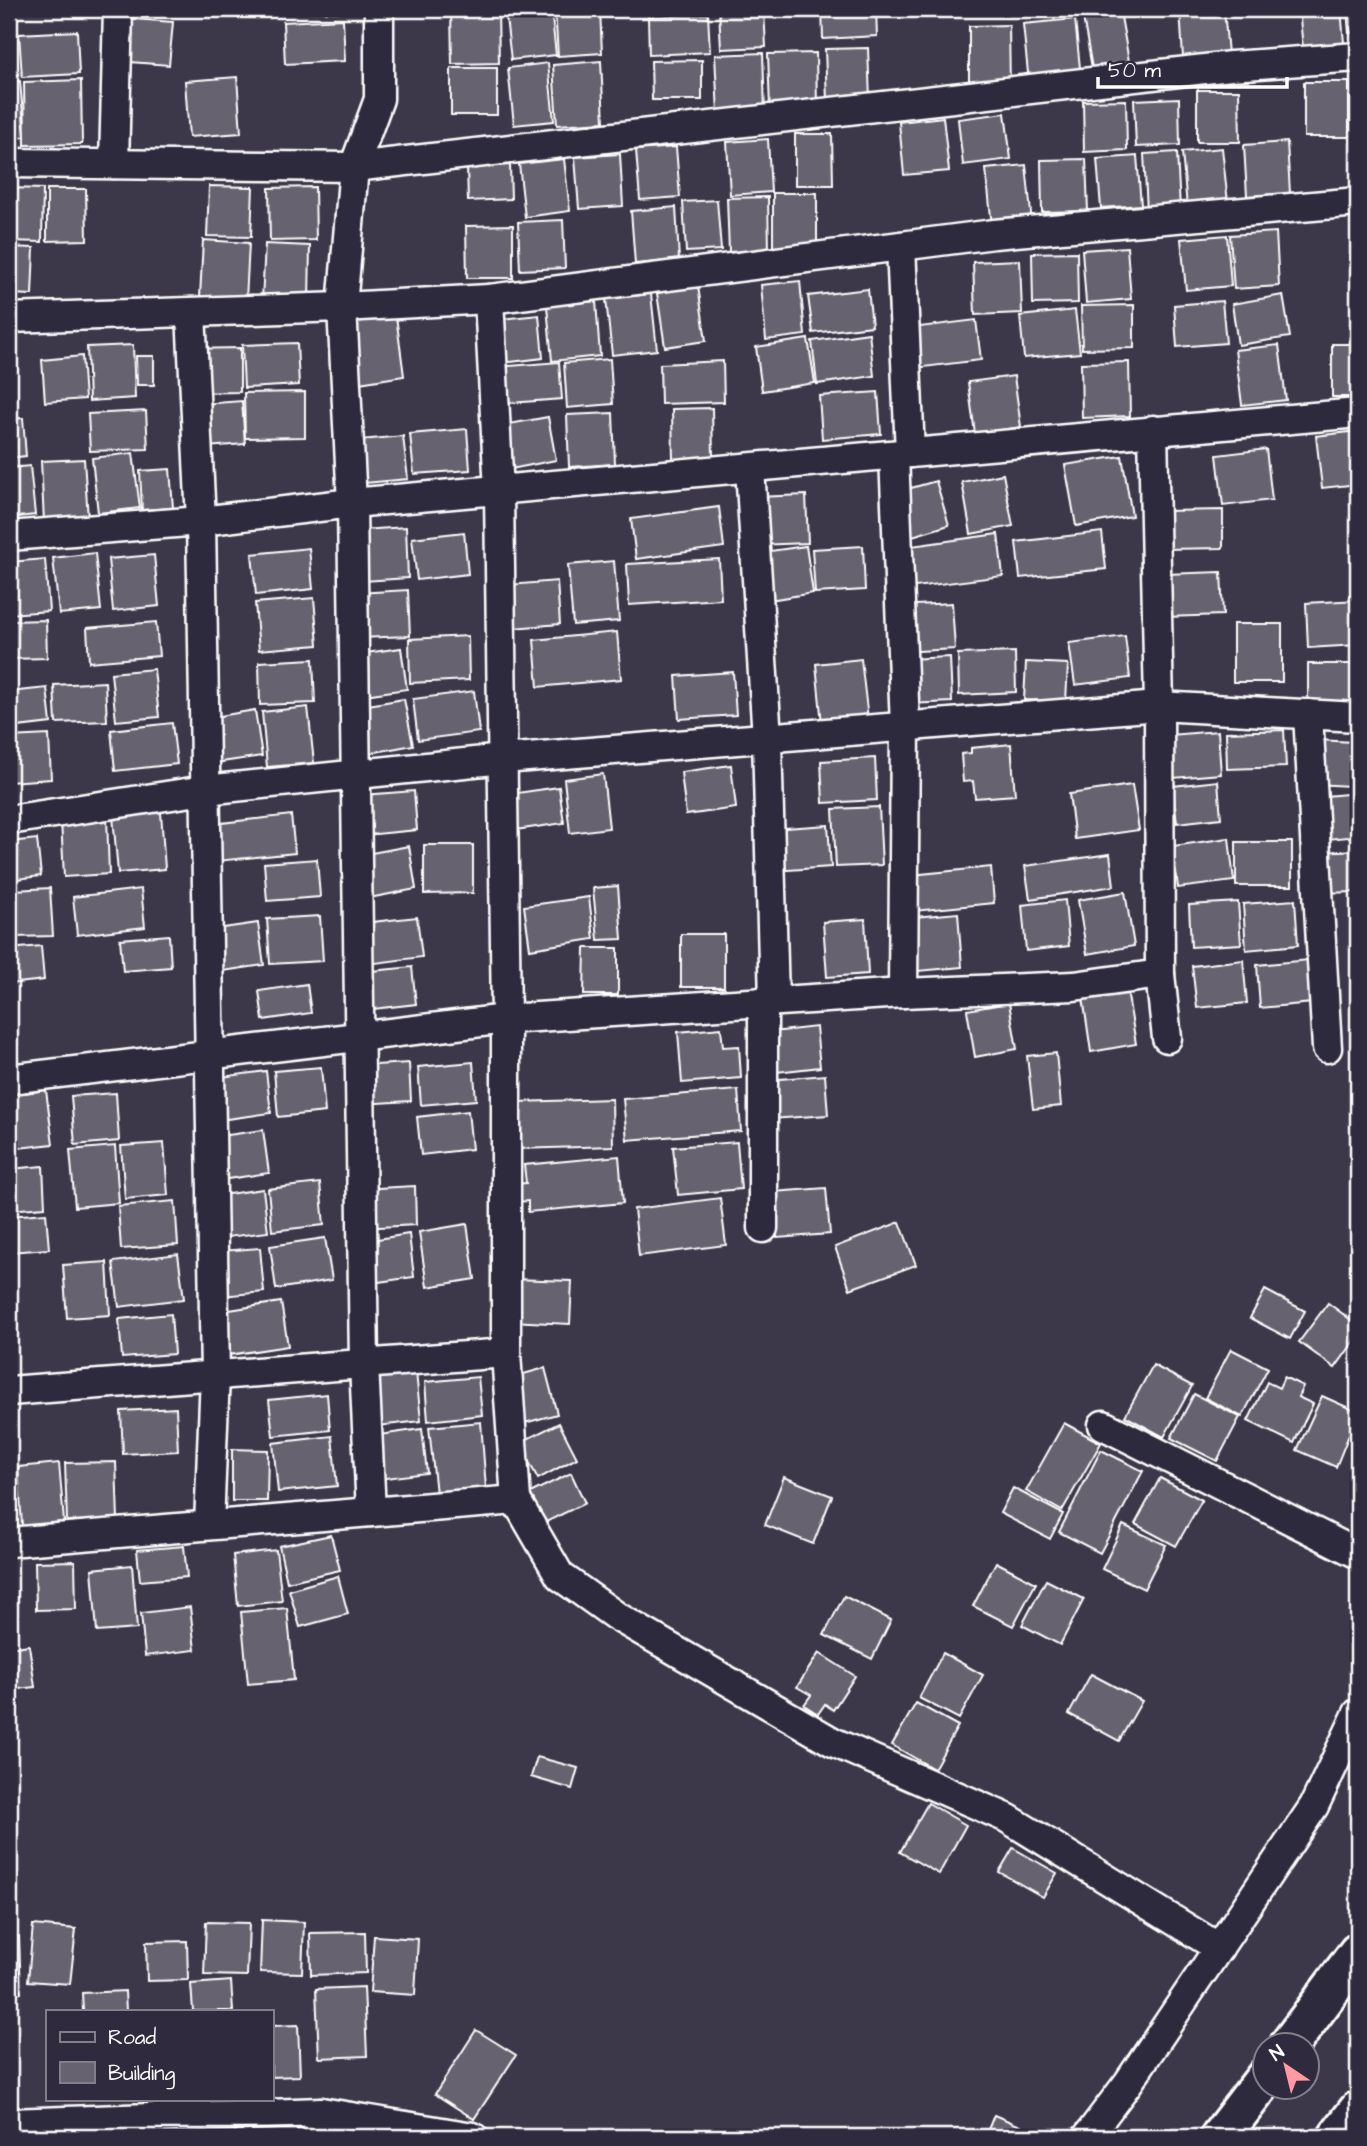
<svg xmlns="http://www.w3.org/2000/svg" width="1367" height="2146" font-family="'Architects Daughter',sans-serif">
	<rect width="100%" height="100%" fill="#3c3749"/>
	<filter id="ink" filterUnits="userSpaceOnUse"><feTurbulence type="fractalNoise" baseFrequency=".0143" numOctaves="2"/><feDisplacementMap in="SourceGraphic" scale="14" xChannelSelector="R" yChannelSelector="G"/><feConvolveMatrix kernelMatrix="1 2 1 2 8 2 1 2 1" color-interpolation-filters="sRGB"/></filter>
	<g filter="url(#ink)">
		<g fill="#666270" stroke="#fff" stroke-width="2">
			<polygon points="283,9 338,9 338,12 283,11"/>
			<polygon points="451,9 498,9 499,63 452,64"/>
			<polygon points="505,9 551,9 556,55 511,60"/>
			<polygon points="555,9 600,9 602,53 558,56"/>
			<polygon points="719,9 764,9 766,47 721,49"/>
			<polygon points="822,9 876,9 877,36 823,39"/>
			<polygon points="1033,9 1077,9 1077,12 1034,16"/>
			<polygon points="1180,9 1224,9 1228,54 1183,58"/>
			<polygon points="1299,9 1341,9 1344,43 1303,48"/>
			<polygon points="1347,9 1358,9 1358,32 1349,33"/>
			<polygon points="1120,11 1130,67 1093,74 1083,17"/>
			<polygon points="708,14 710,52 649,55 648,17"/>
			<polygon points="120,18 173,22 169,65 116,61"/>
			<polygon points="343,19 345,61 285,64 283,22"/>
			<polygon points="1075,19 1081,78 1029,83 1023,24"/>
			<polygon points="1009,25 1010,88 969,88 969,26"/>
			<polygon points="77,31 79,74 22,77 19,34"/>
			<polygon points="868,48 870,100 827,101 825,49"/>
			<polygon points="763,53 765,112 718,114 715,55"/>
			<polygon points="816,53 817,108 770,109 768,54"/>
			<polygon points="702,60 702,100 652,100 651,61"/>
			<polygon points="601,61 604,122 557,125 553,65"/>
			<polygon points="548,63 554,121 514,125 508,68"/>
			<rect x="451" y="68" width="46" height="47"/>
			<polygon points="237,77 241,133 189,137 185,81"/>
			<polygon points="81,80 82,144 25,145 24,82"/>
			<polygon points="20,81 25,137 9,139 9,82"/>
			<rect x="1304" y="82" width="45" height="55"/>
			<polygon points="1197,90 1239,90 1240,142 1197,142"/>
			<polygon points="1179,98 1180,145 1136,147 1134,100"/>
			<polygon points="1126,100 1127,150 1084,152 1083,101"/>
			<polygon points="1005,113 1011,159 963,165 958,119"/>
			<polygon points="943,117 949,171 904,175 899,122"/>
			<polygon points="795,134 832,134 833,185 795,185"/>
			<polygon points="768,139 771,192 730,195 727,142"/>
			<polygon points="1287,142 1290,193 1247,196 1244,145"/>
			<polygon points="676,147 680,197 640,200 636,150"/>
			<polygon points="1222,148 1228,203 1187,207 1182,152"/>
			<polygon points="1177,152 1180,209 1147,211 1144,154"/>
			<polygon points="620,154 623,206 579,209 575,157"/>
			<polygon points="1137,156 1141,205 1101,208 1097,159"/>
			<polygon points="564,159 570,211 525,217 519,164"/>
			<polygon points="1086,159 1088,211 1042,212 1041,160"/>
			<polygon points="510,165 511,199 468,201 467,167"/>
			<polygon points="1026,165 1032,223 992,227 986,169"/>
			<polygon points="209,186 253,187 251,237 207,236"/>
			<polygon points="315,187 316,240 270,241 269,188"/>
			<polygon points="9,188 43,189 42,242 9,241"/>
			<polygon points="47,189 86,189 87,240 47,241"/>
			<rect x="773" y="193" width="44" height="54"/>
			<polygon points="768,197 769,250 729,252 727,198"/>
			<polygon points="717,200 721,250 686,252 683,202"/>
			<polygon points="676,207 679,260 635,264 631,211"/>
			<polygon points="563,220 565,268 520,270 518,222"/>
			<polygon points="513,225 513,278 467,278 466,226"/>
			<polygon points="1276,232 1279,286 1234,289 1230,235"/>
			<polygon points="1227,235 1231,286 1186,290 1181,239"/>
			<polygon points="203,240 249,243 246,300 200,297"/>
			<polygon points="265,244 310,246 309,301 262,300"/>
			<polygon points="9,247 34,248 32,295 9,294"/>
			<polygon points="1127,247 1131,299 1086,303 1082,250"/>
			<polygon points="1077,252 1078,303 1033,304 1032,253"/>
			<polygon points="1020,260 1022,313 975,315 973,262"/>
			<polygon points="800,281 805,335 766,340 761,285"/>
			<polygon points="698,286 706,341 665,347 657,293"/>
			<polygon points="868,289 872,326 813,333 808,296"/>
			<polygon points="651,294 657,350 612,355 606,299"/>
			<polygon points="1283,295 1290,337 1238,345 1232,304"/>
			<polygon points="596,301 600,356 552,361 547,306"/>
			<polygon points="1222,301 1226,343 1177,347 1174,305"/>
			<polygon points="1134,305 1134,348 1082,349 1081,306"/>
			<polygon points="1075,310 1080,353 1024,358 1020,316"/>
			<polygon points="539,315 543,358 485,365 481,321"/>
			<polygon points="396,316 404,376 359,383 351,323"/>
			<polygon points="976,320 981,360 916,368 911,328"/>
			<polygon points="869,333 874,376 817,384 812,341"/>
			<polygon points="808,339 815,383 762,391 756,347"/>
			<polygon points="297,343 299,385 244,388 242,345"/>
			<rect x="1332" y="344" width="26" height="53"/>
			<polygon points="133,345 135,398 89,401 87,347"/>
			<polygon points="1279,345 1286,400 1242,405 1235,350"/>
			<polygon points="240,348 240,392 189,393 188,349"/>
			<polygon points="82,356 85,399 45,402 42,360"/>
			<polygon points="136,356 154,356 154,385 137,385"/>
			<polygon points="610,359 613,404 567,408 564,363"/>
			<polygon points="723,361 724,402 661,404 660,364"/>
			<polygon points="559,362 562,399 498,404 496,367"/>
			<polygon points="1129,362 1130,416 1082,418 1081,363"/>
			<polygon points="1014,376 1021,427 975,434 968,382"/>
			<polygon points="305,392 305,437 245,438 244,393"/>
			<polygon points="878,392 881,434 822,439 819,396"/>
			<polygon points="242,401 245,444 193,448 189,405"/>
			<polygon points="712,408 713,458 673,460 672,409"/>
			<polygon points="146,411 148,449 90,451 88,414"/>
			<polygon points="613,413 615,464 569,467 567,415"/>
			<polygon points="548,417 556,460 501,471 493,427"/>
			<polygon points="23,418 26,456 9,458 9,419"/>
			<polygon points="467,429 470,470 414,474 410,434"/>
			<polygon points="1358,431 1358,484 1322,488 1316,436"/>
			<polygon points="403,436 408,479 354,484 350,441"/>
			<polygon points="1266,449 1272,500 1223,506 1217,455"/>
			<polygon points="133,453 140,508 98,513 92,458"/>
			<polygon points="1122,456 1132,516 1076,526 1065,465"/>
			<polygon points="84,459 88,519 44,522 41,461"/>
			<polygon points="30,466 35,515 9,518 9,468"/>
			<polygon points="170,469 173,508 142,510 140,471"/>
			<polygon points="1003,474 1013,526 971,534 962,482"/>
			<polygon points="936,481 949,525 909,537 897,492"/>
			<polygon points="806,495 808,543 757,545 755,497"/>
			<polygon points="719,507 724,547 636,559 631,519"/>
			<polygon points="1223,510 1223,548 1165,549 1164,511"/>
			<polygon points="406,527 408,578 364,581 361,530"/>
			<polygon points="464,532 468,574 417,580 412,538"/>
			<polygon points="1102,532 1106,569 1020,578 1016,542"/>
			<polygon points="998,534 1003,576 908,588 904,547"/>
			<polygon points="806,546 813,593 763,601 756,553"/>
			<polygon points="863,546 865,590 815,593 812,549"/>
			<polygon points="309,548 313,589 256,595 252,554"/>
			<polygon points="95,553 101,610 59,614 53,558"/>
			<polygon points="154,555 159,606 113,611 108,559"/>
			<polygon points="45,559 49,611 9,614 9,562"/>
			<polygon points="719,559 721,599 629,605 627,564"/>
			<polygon points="614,561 619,621 573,625 568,565"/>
			<polygon points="1221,572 1223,615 1166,617 1165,574"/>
			<polygon points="557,581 560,624 501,629 497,586"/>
			<polygon points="408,590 410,636 359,638 357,593"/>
			<polygon points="314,598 318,645 259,650 255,603"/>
			<polygon points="1358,600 1358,645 1308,648 1306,603"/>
			<polygon points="952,603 955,649 900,652 898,606"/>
			<polygon points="46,620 47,658 9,659 9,621"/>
			<polygon points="156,622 159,656 89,662 87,628"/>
			<rect x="1233" y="624" width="49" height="58"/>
			<polygon points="617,632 621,679 538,687 534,640"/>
			<polygon points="468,636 469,680 410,683 409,639"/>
			<polygon points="1125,636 1130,678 1075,685 1069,643"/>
			<polygon points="401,648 407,689 357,696 352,655"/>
			<polygon points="1015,652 1016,692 959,695 958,654"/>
			<polygon points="950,657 952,702 908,704 907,659"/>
			<polygon points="313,659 315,703 260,705 259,662"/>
			<polygon points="861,659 868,719 822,724 816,664"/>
			<polygon points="1026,662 1068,664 1066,701 1024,700"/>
			<rect x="1308" y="664" width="50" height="50"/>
			<polygon points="154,669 159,717 116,721 111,673"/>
			<polygon points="733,672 736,715 679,719 676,676"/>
			<polygon points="105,682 107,721 56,723 54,685"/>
			<polygon points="47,688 51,723 9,728 9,692"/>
			<polygon points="474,691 479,732 418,740 413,699"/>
			<polygon points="404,699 413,745 365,754 356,707"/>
			<polygon points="308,707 314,763 267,767 262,712"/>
			<polygon points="255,710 262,756 215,763 208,718"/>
			<polygon points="172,723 177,764 115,771 111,730"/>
			<polygon points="1284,730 1286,767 1227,769 1226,732"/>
			<polygon points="1218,731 1221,774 1173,778 1170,735"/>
			<polygon points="49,735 51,779 9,782 9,737"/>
			<polygon points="1318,740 1353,742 1350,786 1315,784"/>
			<polygon points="1011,744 1015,795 975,798 973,781 963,782 961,754 971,753 971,748"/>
			<polygon points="875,758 877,800 823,803 821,761"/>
			<polygon points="731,765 736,808 686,815 681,772"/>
			<polygon points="603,774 609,828 570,833 564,779"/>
			<polygon points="1218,781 1221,818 1177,823 1173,786"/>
			<polygon points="1132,785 1139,830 1075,839 1069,794"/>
			<polygon points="559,787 564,823 515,830 510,794"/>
			<polygon points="414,791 417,830 366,835 363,795"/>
			<polygon points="1358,793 1358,836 1317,840 1314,797"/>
			<polygon points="879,807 882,865 836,867 833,809"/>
			<polygon points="161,812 165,869 118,873 113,816"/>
			<polygon points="291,815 295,853 217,861 213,824"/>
			<polygon points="107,817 109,874 64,877 61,820"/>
			<polygon points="828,825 831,867 774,871 771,829"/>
			<polygon points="1229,838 1234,881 1178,888 1173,846"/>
			<polygon points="37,839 41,876 9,880 9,842"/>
			<rect x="1236" y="842" width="56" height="44"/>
			<polygon points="424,845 473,845 473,893 424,894"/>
			<polygon points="409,846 416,889 369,898 361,855"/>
			<polygon points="1358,850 1358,892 1321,893 1320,852"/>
			<polygon points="1110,854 1114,886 1030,899 1025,866"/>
			<polygon points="317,859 320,897 267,901 264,863"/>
			<polygon points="991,867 994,903 914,911 911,875"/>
			<polygon points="618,886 622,939 598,940 593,888"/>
			<polygon points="50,888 53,936 15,937 14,890"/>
			<polygon points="141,889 145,927 77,935 73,897"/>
			<polygon points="1125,892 1134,946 1087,954 1078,900"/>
			<polygon points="589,897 594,939 530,949 524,906"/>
			<polygon points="9,899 15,939 9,939"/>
			<polygon points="1065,900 1069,946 1026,951 1022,905"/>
			<polygon points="1295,900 1298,945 1246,950 1243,904"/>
			<polygon points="1238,902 1241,944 1191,947 1189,905"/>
			<polygon points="958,913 962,967 918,971 914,917"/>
			<polygon points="320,916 323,961 270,964 267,919"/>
			<polygon points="417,917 422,957 368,964 363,923"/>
			<polygon points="865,919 868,974 827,977 823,922"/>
			<polygon points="258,923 264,965 215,972 209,930"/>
			<rect x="681" y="934" width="43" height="53"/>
			<polygon points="169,935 171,967 123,971 120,939"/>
			<polygon points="41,946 44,980 9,984 9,949"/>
			<polygon points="585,948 618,948 618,995 584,995"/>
			<polygon points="1243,960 1247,1003 1197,1008 1192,966"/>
			<polygon points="1308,960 1312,1003 1260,1008 1257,965"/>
			<polygon points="412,967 416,1004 365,1010 362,972"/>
			<polygon points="307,984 311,1013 263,1020 259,991"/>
			<polygon points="1127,990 1136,1044 1091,1052 1083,997"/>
			<polygon points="1009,1003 1017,1049 975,1057 967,1010"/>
			<polygon points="816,1027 820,1067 768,1073 764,1033"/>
			<polygon points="721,1028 723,1047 739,1046 741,1078 682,1083 678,1032"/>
			<polygon points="1056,1053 1061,1106 1033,1109 1027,1056"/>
			<polygon points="473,1062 476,1100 421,1105 418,1067"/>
			<polygon points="409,1063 411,1101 361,1104 359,1066"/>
			<polygon points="321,1067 325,1112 278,1117 274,1071"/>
			<polygon points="266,1071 271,1113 219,1120 214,1078"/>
			<polygon points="825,1075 828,1115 771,1119 768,1080"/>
			<polygon points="46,1090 53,1144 10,1149 9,1095"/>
			<polygon points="738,1090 741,1131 627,1140 623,1099"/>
			<polygon points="116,1093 119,1141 75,1145 71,1096"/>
			<polygon points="612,1099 613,1146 518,1149 517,1102"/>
			<polygon points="468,1111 472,1149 421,1155 417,1117"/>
			<polygon points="263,1130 269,1173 220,1180 214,1137"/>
			<polygon points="737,1142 741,1189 678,1195 673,1147"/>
			<polygon points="164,1143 168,1195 125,1199 121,1146"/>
			<polygon points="115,1146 119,1203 75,1207 70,1150"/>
			<polygon points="619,1156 623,1203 528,1212 528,1201 516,1202 514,1184 526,1183 524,1165"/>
			<polygon points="43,1166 45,1207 9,1210 9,1169"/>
			<polygon points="320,1183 324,1225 272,1231 268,1189"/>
			<polygon points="415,1186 416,1225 361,1228 359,1189"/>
			<polygon points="826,1188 830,1234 777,1238 773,1192"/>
			<polygon points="263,1189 268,1232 219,1238 214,1196"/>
			<polygon points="720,1198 726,1245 639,1256 634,1209"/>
			<polygon points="175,1201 178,1245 121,1249 118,1206"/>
			<polygon points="46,1213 49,1249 9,1252 9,1216"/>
			<polygon points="900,1222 916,1265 850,1289 835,1247"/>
			<polygon points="467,1224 475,1279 427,1287 419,1232"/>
			<polygon points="409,1234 414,1277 371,1283 365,1241"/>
			<polygon points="325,1238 332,1280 276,1289 270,1246"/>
			<polygon points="260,1248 264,1292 211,1297 207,1252"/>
			<polygon points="178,1254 184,1299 119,1307 113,1262"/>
			<polygon points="107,1262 110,1315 67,1318 63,1265"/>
			<polygon points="511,1279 572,1281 570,1324 509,1321"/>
			<polygon points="1265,1290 1305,1311 1290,1339 1250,1318"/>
			<polygon points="281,1302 288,1346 222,1356 216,1312"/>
			<polygon points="1328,1303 1358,1325 1358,1336 1335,1368 1299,1342"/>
			<polygon points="171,1314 174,1354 122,1358 119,1319"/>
			<polygon points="9,1340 13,1383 9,1383"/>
			<polygon points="1231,1349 1268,1368 1242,1417 1205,1398"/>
			<polygon points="1153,1365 1192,1386 1164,1437 1125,1416"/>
			<polygon points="545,1368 557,1414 514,1426 502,1380"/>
			<polygon points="416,1372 421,1421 378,1426 373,1377"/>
			<polygon points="478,1377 482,1415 428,1421 425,1382"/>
			<polygon points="1284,1377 1303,1386 1298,1397 1313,1404 1294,1443 1248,1421 1267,1382 1279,1388"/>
			<polygon points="327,1394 330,1430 273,1436 269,1400"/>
			<polygon points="1194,1394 1240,1417 1217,1461 1171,1438"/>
			<polygon points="1322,1396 1358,1412 1336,1467 1297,1450"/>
			<polygon points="176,1408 178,1451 123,1454 121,1411"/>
			<polygon points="481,1422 486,1489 436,1494 429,1427"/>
			<polygon points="559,1423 577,1458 538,1479 519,1443"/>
			<polygon points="1064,1423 1101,1443 1062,1511 1026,1491"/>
			<polygon points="422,1429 427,1473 378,1479 372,1436"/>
			<polygon points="332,1436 337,1486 278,1492 273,1443"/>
			<polygon points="232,1449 268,1450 267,1501 232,1501"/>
			<polygon points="1101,1450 1143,1471 1100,1553 1059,1532"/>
			<polygon points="116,1462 118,1520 67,1521 65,1463"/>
			<polygon points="59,1463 64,1522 22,1526 18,1467"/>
			<polygon points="571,1473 585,1503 544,1523 530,1493"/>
			<polygon points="784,1477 832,1496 813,1544 765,1525"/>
			<polygon points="1160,1478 1202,1500 1176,1546 1135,1524"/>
			<polygon points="1013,1488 1063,1514 1050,1539 1000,1513"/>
			<polygon points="1123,1525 1166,1545 1144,1589 1102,1569"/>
			<polygon points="331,1535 340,1570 287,1582 279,1546"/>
			<polygon points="184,1546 187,1577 140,1581 137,1550"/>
			<polygon points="276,1550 282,1601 238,1606 233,1555"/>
			<polygon points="75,1561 76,1609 36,1610 35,1562"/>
			<polygon points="996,1562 1036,1583 1013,1626 973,1606"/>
			<polygon points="132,1565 137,1629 97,1632 92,1569"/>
			<polygon points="338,1576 348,1614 300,1627 289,1590"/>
			<polygon points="1046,1580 1084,1599 1060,1645 1022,1625"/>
			<polygon points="844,1596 891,1620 872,1659 824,1635"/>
			<polygon points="190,1607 195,1650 145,1656 141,1613"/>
			<polygon points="287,1608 294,1680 248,1684 241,1612"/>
			<polygon points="29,1645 35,1687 9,1690 9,1648"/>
			<polygon points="819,1653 855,1676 833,1710 825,1704 818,1714 804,1705 811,1695 797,1687"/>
			<polygon points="943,1653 983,1675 959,1719 919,1698"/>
			<polygon points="1091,1674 1142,1701 1119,1741 1069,1714"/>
			<polygon points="916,1703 958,1726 934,1769 892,1745"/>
			<polygon points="537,1757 578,1768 572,1789 531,1777"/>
			<polygon points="928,1803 966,1825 939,1874 900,1852"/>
			<polygon points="1013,1848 1057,1873 1043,1897 999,1872"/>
			<polygon points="262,1920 304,1922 302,1973 260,1972"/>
			<polygon points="206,1922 249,1923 247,1976 204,1975"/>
			<polygon points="33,1925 76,1929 70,1984 28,1981"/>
			<polygon points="365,1932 366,1973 311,1975 310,1933"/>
			<polygon points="19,1936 21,1993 9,1993 9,1937"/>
			<polygon points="374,1936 418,1939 415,1995 370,1992"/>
			<polygon points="187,1941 188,1980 147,1981 146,1942"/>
			<polygon points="231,1981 233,2011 193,2011 191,1984"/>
			<polygon points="364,1987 367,2056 319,2058 316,1989"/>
			<polygon points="125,1991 126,2011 83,2011 82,1993"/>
			<polygon points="298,2025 300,2076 271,2077 271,2026"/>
			<polygon points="9,2029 13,2082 9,2082"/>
			<polygon points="476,2030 516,2055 474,2119 435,2094"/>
			<polygon points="994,2115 1023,2127 1019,2137 985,2137"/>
			<polygon points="187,2125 236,2126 235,2137 187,2137"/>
		</g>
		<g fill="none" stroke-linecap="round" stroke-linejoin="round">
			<defs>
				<g id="street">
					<polyline points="9,163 354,167 1231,66 1358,57"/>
					<polyline points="114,164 118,9"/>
					<polyline points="901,246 910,453"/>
					<polyline points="489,299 499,492 506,1019 506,1353 516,1500 560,1576 616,1616 833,1742 1007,1818 1219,1948"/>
					<polyline points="191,312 201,521 215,1375 209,1525"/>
					<polyline points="9,318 342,307 489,299 994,234 1358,202"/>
					<polyline points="1153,430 1159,706 1160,974 1167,1038"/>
					<polyline points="894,455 905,726 903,993"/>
					<polyline points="750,468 767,738 774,1001"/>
					<polyline points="9,536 201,521 352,503 1358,413"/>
					<polyline points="1308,714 1327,1048"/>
					<polyline points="9,820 205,790 503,759 1159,706 1358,717"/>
					<polyline points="763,1001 763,1228"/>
					<polyline points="9,1079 506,1019 903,993 1074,986 1160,974"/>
					<polyline points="9,1391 506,1353"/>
					<polyline points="1103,1425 1358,1554"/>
					<polyline points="371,1512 364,1364 352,503 342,307 354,167 379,99 379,9"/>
					<polyline points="9,1542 516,1500"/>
					<polyline points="9,2123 321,2112 473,2137"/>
					<polyline points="317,2137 321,2112"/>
					<polyline points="1087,2137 1128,2083 1314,1806 1358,1713"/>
				</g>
				<g id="highway">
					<polyline points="1290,2044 1358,1953"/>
					<polyline points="1220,2137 1266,2077"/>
					<polyline points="1338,2137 1358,2111"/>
				</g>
			</defs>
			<use href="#street" stroke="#fff" stroke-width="33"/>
			<use href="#highway" stroke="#fff" stroke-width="44"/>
			<use href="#street" stroke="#2f2a3d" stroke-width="28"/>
			<use href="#highway" stroke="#2f2a3d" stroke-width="38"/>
		</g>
	</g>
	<rect width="1367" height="2146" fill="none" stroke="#2f2a3d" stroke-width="35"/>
	<rect x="18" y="18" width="1332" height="2111" fill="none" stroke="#fff" stroke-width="2.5" filter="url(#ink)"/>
	<rect x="46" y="2010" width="228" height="91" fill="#2f2a3d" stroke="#827f8b" stroke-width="2"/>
	<rect x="60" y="2032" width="35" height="10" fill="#2f2a3d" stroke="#827f8b" stroke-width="2"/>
	<text x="108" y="2044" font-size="21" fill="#ffffff">Road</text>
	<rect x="60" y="2062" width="35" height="21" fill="#666270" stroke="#827f8b" stroke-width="2"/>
	<text x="108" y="2080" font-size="21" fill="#ffffff">Building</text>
	<g transform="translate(1286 2066) rotate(325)"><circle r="33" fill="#2f2a3d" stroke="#827f8b" stroke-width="2"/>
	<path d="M0-5L12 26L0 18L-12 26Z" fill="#ff9aa2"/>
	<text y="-10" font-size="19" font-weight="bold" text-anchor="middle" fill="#ffffff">N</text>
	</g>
	<path d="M1098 77v10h189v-10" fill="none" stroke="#ffffff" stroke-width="3.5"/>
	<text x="1108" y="77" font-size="21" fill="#ffffff" stroke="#2f2a3d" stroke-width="5" paint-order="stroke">50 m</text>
</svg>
